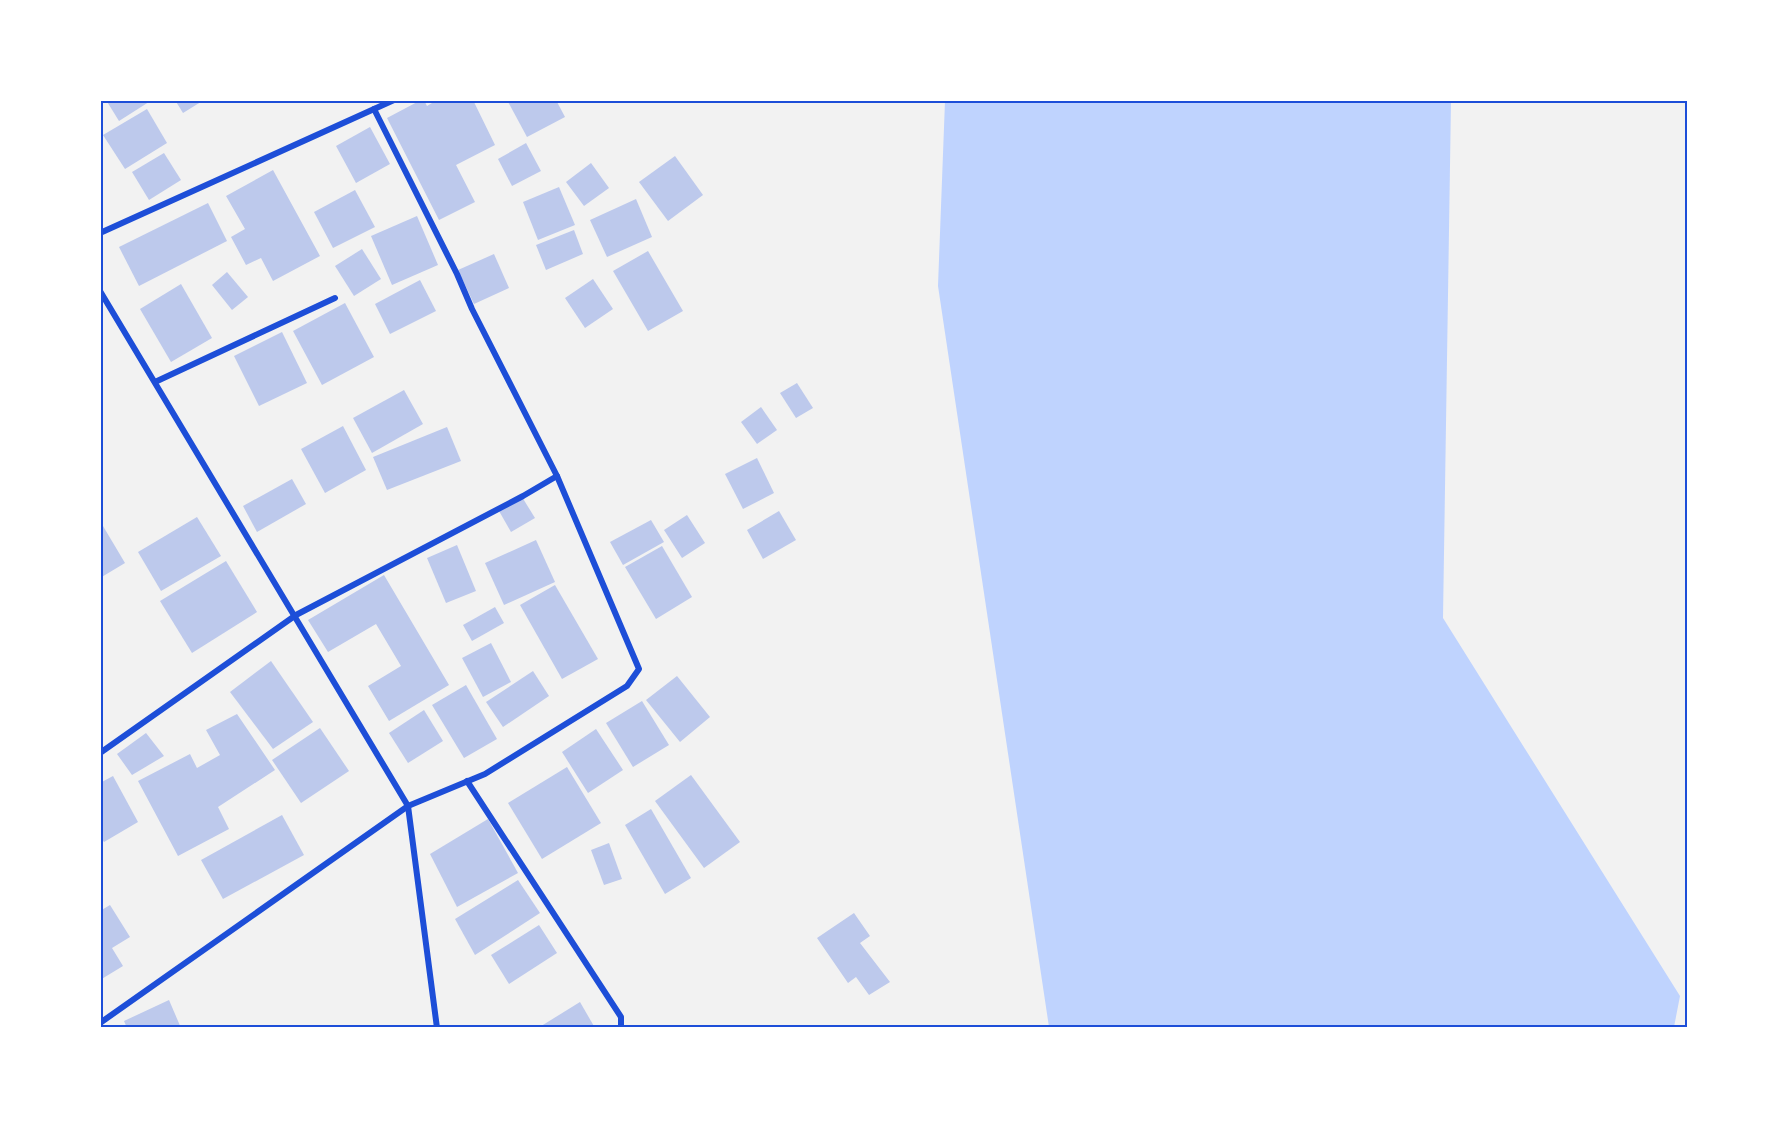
<svg xmlns="http://www.w3.org/2000/svg" width="1788" height="1128" font-family="Ubuntu,sans-serif">
	<rect width="100%" height="100%" fill="#f2f2f2"/>
	<polygon fill="#bfd3fe" points="945,101 1451,101 1443,618 1680,996 1674,1027 1049,1027 938,286"/>
	<g fill="#bdc9ec">
		<polygon points="106,100 152,100 119,121"/>
		<polygon points="175,100 204,100 183,113"/>
		<polygon points="421,100 424,100 427,106 437,100 473,100 495,145 456,165 475,202 439,220 387,118"/>
		<polygon points="507,100 556,100 565,117 527,137"/>
		<polygon points="147,109 167,143 125,169 103,135"/>
		<polygon points="370,127 390,164 356,183 336,146"/>
		<polygon points="526,143 541,171 512,186 498,159"/>
		<polygon points="164,153 181,180 149,200 132,172"/>
		<polygon points="675,156 703,195 668,221 639,182"/>
		<polygon points="591,163 609,188 584,206 566,182"/>
		<polygon points="273,170 320,256 273,281 261,258 246,265 231,237 245,229 226,196"/>
		<polygon points="559,187 575,225 538,240 523,202"/>
		<polygon points="355,190 375,227 333,248 314,212"/>
		<polygon points="636,199 652,237 607,257 590,220"/>
		<polygon points="208,203 227,241 139,286 119,247"/>
		<polygon points="417,216 438,265 392,285 371,236"/>
		<polygon points="574,230 583,254 546,270 536,245"/>
		<polygon points="362,249 381,279 354,296 335,266"/>
		<polygon points="648,251 683,311 648,331 613,271"/>
		<polygon points="494,254 509,288 474,304 458,270"/>
		<polygon points="227,272 248,297 232,310 212,285"/>
		<polygon points="593,279 613,309 585,328 565,298"/>
		<polygon points="420,280 436,311 390,334 375,304"/>
		<polygon points="181,284 212,338 171,362 140,309"/>
		<polygon points="345,303 374,357 322,385 293,331"/>
		<polygon points="282,332 307,383 259,406 234,356"/>
		<polygon points="797,383 813,408 796,418 780,393"/>
		<polygon points="404,390 423,424 372,453 353,418"/>
		<polygon points="761,407 777,430 757,444 741,422"/>
		<polygon points="343,426 366,470 325,493 301,449"/>
		<polygon points="447,427 461,461 387,490 373,457"/>
		<polygon points="757,458 774,493 743,509 725,474"/>
		<polygon points="292,479 306,504 257,532 243,506"/>
		<polygon points="522,497 535,518 511,532 499,511"/>
		<polygon points="779,511 796,540 763,559 747,530"/>
		<polygon points="687,515 705,543 682,558 664,530"/>
		<polygon points="197,517 221,556 161,591 138,552"/>
		<polygon points="651,520 664,542 623,565 610,542"/>
		<polygon points="100,521 125,563 100,578"/>
		<polygon points="536,540 555,582 504,605 485,563"/>
		<polygon points="457,545 476,591 446,603 427,558"/>
		<polygon points="662,546 692,597 656,619 625,567"/>
		<polygon points="226,561 257,612 192,653 160,601"/>
		<polygon points="384,575 449,685 389,721 368,686 401,666 376,624 328,652 308,620"/>
		<polygon points="555,585 598,659 562,679 520,605"/>
		<polygon points="495,607 504,623 472,641 463,625"/>
		<polygon points="491,643 511,682 483,697 462,658"/>
		<polygon points="271,661 313,722 273,749 230,692"/>
		<polygon points="533,671 549,696 503,727 486,702"/>
		<polygon points="677,676 710,717 680,742 646,700"/>
		<polygon points="466,685 497,739 464,758 432,705"/>
		<polygon points="642,701 669,745 633,767 606,723"/>
		<polygon points="424,710 443,741 408,763 389,733"/>
		<polygon points="237,714 275,770 218,807 229,829 178,856 138,781 190,754 197,768 220,755 206,730"/>
		<polygon points="320,728 349,771 301,803 272,760"/>
		<polygon points="596,729 623,770 588,793 562,752"/>
		<polygon points="146,733 164,756 132,775 117,754"/>
		<polygon points="567,767 601,823 542,859 508,803"/>
		<polygon points="691,775 740,842 704,868 655,801"/>
		<polygon points="113,776 138,822 104,842 100,836 100,783"/>
		<polygon points="651,809 691,878 665,894 625,825"/>
		<polygon points="282,815 304,855 223,899 201,860"/>
		<polygon points="488,819 518,873 457,907 430,854"/>
		<polygon points="609,843 622,879 604,885 591,850"/>
		<polygon points="518,880 540,913 475,955 455,919"/>
		<polygon points="110,905 130,937 112,948 123,966 100,980 100,911"/>
		<polygon points="854,913 870,936 860,943 890,982 869,995 856,977 848,983 817,938"/>
		<polygon points="539,925 557,953 509,984 491,955"/>
		<polygon points="169,1000 181,1028 127,1028 124,1021"/>
		<polygon points="580,1002 595,1028 538,1028"/>
	</g>
	<g fill="none" stroke-linecap="round" stroke-linejoin="round">
		<g stroke="#1d4ed8" stroke-width="6">
			<polyline points="100,233 394,100"/>
			<polyline points="100,291 408,806 437,1028"/>
			<polyline points="155,382 335,298"/>
			<polyline points="100,753 296,615 523,496 557,476"/>
			<polyline points="467,781 621,1017 621,1028"/>
			<polyline points="100,1023 408,806 485,774 627,686 639,669 557,476 472,309 457,274 374,109"/>
		</g>
	</g>
	<rect width="1788" height="1128" fill="none" stroke="#ffffff" stroke-width="204"/>
	<rect x="102" y="102" width="1584" height="924" fill="none" stroke="#1d4ed8" stroke-width="2"/>
</svg>
